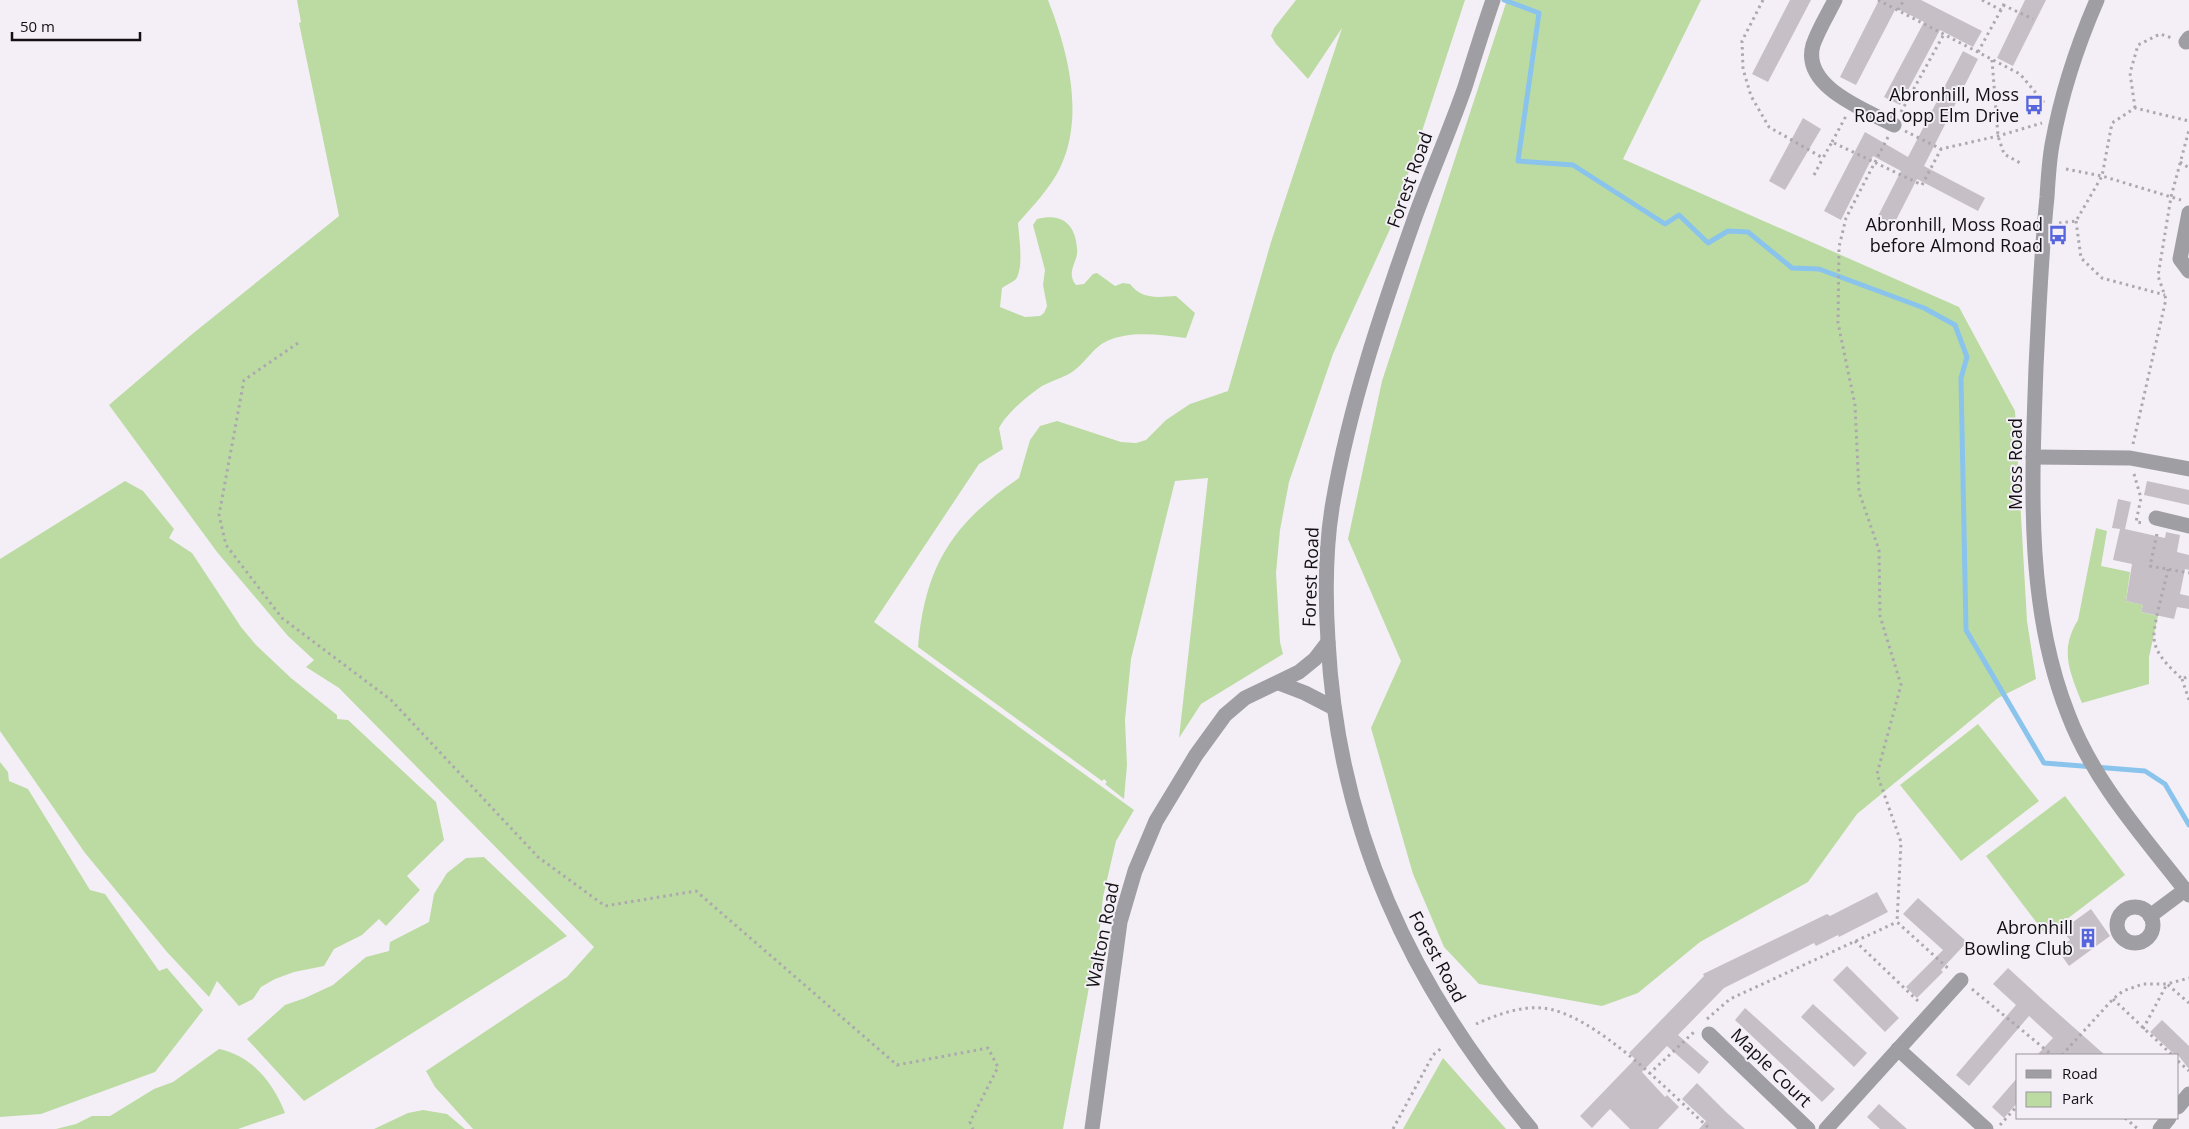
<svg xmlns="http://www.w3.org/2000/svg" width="2189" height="1129" font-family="'Open Sans',sans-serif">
	<rect width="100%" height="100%" fill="#f4eff6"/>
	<g fill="#bcdba3">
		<path d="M 297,0 L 1048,0 C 1068,51 1085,116 1060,168 C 1050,188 1033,206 1018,223 C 1019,237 1024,267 1016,279 C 1013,282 1006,285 1002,288 L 1000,307 L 1025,317 L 1040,316 L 1044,313 L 1047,306 L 1043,285 L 1045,270 L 1033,225 L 1037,219 C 1061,213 1075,223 1077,248 C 1079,262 1065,271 1076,285 L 1084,284 L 1093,274 L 1097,273 L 1115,286 L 1123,283 L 1130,284 C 1142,300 1158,297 1176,296 L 1195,313 L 1186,338 C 1161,335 1131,330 1107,341 C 1094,347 1087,360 1076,369 C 1067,377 1053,380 1042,386 C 1027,396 1007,413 999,428 L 1003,449 L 979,464 L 874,622 L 1134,810 L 1116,841 L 1103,897 L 1100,927 L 1063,1129 L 473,1129 L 435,1087 L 426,1071 L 567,977 L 594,947 L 339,688 L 306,667 L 314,660 L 288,636 L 217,552 L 109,405 L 191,335 L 339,216 L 299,23 L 301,22 Z"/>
		<path d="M 1296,0 L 1465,0 L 1390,229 L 1333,354 L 1289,482 L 1280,530 L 1276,573 L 1280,642 L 1283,654 L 1201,704 L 1179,738 L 1208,478 L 1175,481 L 1131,659 L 1125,720 L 1127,765 L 1124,799 L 1105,784 L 1107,782 L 1104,779 L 1102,781 L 918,647 C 925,566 952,524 1019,478 L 1030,440 L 1040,426 L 1057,421 L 1121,442 L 1136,443 L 1146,440 L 1166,420 L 1190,404 L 1228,391 L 1271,242 L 1342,28 L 1308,79 L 1276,44 L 1271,36 L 1274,28 Z"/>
		<polygon points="1507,0 1701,0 1623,159 1959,307 2015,411 2027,621 2036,679 1998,698 1857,814 1808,882 1700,942 1638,993 1602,1006 1479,984 1444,947 1413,874 1371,728 1401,661 1348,539 1382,381"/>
		<polygon points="125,481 143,491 174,529 169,538 192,553 241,627 256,645 291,678 337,715 337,719 348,720 436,802 444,840 407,876 420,890 386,926 379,919 362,935 334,949 324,966 294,972 275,979 261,987 253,999 239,1006 217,981 209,997 167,952 85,853 0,731 0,559"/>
		<path d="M 2096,528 L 2107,531 L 2101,566 L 2130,572 L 2126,601 L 2143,605 L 2141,612 L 2158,616 L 2149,657 L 2149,684 L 2082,703 C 2070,672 2059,650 2078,620 Z"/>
		<polygon points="1978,724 2039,801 1961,861 1900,785"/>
		<polygon points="0,762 8,772 9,781 28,789 90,890 105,894 159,971 167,968 203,1010 155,1072 41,1114 0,1117"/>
		<polygon points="2065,796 2125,875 2046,935 1986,856"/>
		<polygon points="484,857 567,936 304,1101 247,1039 285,1005 305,998 333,985 366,957 389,951 390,942 429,922 434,894 447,873 466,858"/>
		<path d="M 219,1049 C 252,1056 273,1082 285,1113 L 238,1129 L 56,1129 L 76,1124 L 92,1116 L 110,1116 L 154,1089 L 173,1082 Z"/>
		<polygon points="1443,1058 1506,1129 1403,1129"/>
		<polygon points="423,1110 447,1114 465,1129 374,1129 408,1113"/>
	</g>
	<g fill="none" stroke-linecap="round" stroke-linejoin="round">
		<polyline stroke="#8ac4ec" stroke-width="5" points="1504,0 1539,13 1518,161 1573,165 1665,224 1679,215 1708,243 1728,231 1748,232 1792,268 1819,269 1924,308 1955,325 1967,357 1961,378 1966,630 2044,763 2145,771 2165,784 2189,825"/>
	</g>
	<g fill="#c6c0c6">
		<polygon points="1790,0 1811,0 1768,82 1752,74"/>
		<polygon points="1879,0 1921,0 1982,31 1973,47 1940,30 1900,105 1884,97 1924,22 1896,8 1856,85 1840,77"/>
		<polygon points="2025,0 2046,0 2013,66 1997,58"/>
		<polygon points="1963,51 1978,59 1924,166 1985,198 1978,211 1917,179 1892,228 1876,220 1901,171 1873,156 1841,220 1824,211 1865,132 1908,157"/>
		<polygon points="1803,118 1821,129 1785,190 1769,181"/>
		<polygon points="2147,481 2189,490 2189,505 2144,495"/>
		<polygon points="2118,499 2131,502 2125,529 2165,538 2166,532 2180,535 2177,552 2189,555 2189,570 2185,569 2180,594 2189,596 2189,609 2177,607 2174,619 2141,612 2143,605 2126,601 2132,564 2113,560 2120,529 2112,528"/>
		<polygon points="1877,892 1888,912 1839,937 1838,935 1816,946 1814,943 1724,988 1678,1035 1709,1062 1699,1074 1667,1046 1642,1072 1665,1097 1667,1095 1679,1107 1658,1129 1630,1129 1610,1109 1592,1128 1580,1116 1635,1059 1629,1053 1704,976 1703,974 1827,914 1830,916"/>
		<polygon points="1918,898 1967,942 1941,970 1943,972 1917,998 1906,987 1943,950 1903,914"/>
		<polygon points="2091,909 2110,936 2069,966 2057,949 2070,940 2062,930"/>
		<polygon points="1847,966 1899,1018 1885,1032 1833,980"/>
		<polygon points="2008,968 2044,1001 2105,1055 2037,1055 2053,1038 2029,1016 1969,1086 1956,1075 2016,1005 1993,984"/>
		<polygon points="1813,1004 1867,1053 1854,1067 1801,1017"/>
		<polygon points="1745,1008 1835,1089 1822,1102 1735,1020"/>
		<polygon points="2162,1020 2189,1046 2189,1069 2178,1055 2175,1055 2150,1032"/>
		<polygon points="2018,1077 2018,1102 2004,1118 1992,1107"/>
		<polygon points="1697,1083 1727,1113 1745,1129 1699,1129 1706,1121 1682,1099"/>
		<polygon points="1879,1104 1907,1129 1880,1129 1867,1117"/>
	</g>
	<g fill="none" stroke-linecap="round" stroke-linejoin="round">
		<g stroke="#aca8ae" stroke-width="3" stroke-dasharray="2.5 4" stroke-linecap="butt">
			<polyline points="1763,0 1742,41 1743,69 1751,96 1769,127 1823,158 1832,142 1922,185 1941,149"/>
			<polyline points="1878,0 2020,74 2046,105"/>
			<polyline points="1982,0 2001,10 2006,0"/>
			<polyline points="2003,5 2033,19"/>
			<polyline points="1898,10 1904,0"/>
			<polyline points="1978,52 2001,10"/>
			<polyline points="1992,60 1998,136 2004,154 2022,164"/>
			<polyline points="2135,108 2130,73 2138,45 2160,34 2172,38"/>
			<polyline points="1901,112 1944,34"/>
			<polyline points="1905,131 1941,149 1998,136 2042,123"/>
			<polyline points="1888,137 1846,218 1839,247 1838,323 1855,405 1859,492 1879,550 1880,616 1901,685 1877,774 1901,842 1897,922 1950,970"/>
			<polyline points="1832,142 1846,116"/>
			<polyline points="2180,162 2189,168"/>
			<polyline points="2066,169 2102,176 2181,200"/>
			<polyline points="1814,175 1823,158"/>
			<polyline points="2076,221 2081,258 2102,278 2165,295"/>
			<polyline points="2059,223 2076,221 2102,176 2112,123 2135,108 2189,121"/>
			<polyline points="298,343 244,380 219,515 226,545 282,618 391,700 538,857 605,906 696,891 897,1065 988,1048 998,1067 970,1122 973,1129"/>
			<polyline points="2133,444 2166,299 2158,276 2171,197 2189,130"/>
			<polyline points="2134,474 2141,498 2136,522 2143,523"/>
			<polyline points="2157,534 2150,566 2189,573"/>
			<path d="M 2168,569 C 2165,585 2153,624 2154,638 C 2155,655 2171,668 2182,679 L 2189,676"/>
			<polyline points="2182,679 2189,700"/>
			<polyline points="1855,941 1919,1002"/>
			<polyline points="1972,989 2052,1055"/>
			<polyline points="2113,999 2172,1055"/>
			<polyline points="1707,1019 1730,999 1897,922"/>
			<path d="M 1476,1024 C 1496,1015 1520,1006 1542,1008 C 1594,1012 1671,1094 1710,1129"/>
			<polyline points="2143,1029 2167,984 2189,1003"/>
			<polyline points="2062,1055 2113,999 2123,991 2143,984 2167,984 2189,978"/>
			<polyline points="2178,1061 2189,1071"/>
			<polyline points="1649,1074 1694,1032"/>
			<polyline points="2125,1118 2138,1129"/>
			<polyline points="2000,1125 2018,1105"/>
			<polyline points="1393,1129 1433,1055 1443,1047"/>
		</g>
		<g stroke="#9f9ea2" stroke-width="15">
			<path d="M 1493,0 C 1483,29 1474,58 1465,87 C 1450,130 1431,173 1415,217 C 1382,310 1350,404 1333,502 C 1325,548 1325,594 1328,641 C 1338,830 1410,985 1531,1129"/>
			<path d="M 1835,0 C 1828,14 1818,30 1813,45 C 1801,87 1866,110 1894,125"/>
			<path d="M 2097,0 C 2077,46 2061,95 2052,145 C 2049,162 2048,180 2047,197 C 2041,254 2039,310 2036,367 C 2032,483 2025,605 2068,714 C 2094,783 2145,838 2189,895"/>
			<polyline points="2186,42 2189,38"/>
			<polyline points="2189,213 2180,259 2189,271"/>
			<polyline points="2033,457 2130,458 2189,469"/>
			<polyline points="2156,518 2189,526"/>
			<polyline points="1279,683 1305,693 1334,708"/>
			<circle cx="2135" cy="925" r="18"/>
			<polyline points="2150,916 2185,890"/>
			<polyline points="1709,1034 1808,1129"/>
			<polyline points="1898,1049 1986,1129"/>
			<polyline points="2178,1107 2189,1094"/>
			<polyline points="1092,1129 1120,922 1135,871 1156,821 1196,755 1225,715 1245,698 1299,672 1315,659 1328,642"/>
			<polyline points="1826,1129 1961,980"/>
			<polyline points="2160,1129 2169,1118"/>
		</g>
	</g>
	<defs>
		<symbol id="bus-bare" viewBox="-9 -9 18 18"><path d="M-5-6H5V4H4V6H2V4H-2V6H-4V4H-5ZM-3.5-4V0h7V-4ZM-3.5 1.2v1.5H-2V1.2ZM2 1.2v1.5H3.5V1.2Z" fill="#5765dc" stroke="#f4eff6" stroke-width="2.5" paint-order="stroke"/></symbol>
		<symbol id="building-bare" viewBox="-9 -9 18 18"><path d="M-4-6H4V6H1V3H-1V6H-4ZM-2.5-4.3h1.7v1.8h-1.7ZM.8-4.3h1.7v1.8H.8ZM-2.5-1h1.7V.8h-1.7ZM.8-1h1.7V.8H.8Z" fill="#5765dc" stroke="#f4eff6" stroke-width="2.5" paint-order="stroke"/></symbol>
	</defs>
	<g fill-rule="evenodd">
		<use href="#bus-bare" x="2020" y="91" width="28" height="28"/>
		<use href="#bus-bare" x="2044" y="221" width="28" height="28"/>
		<use href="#building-bare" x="2074" y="924" width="28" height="28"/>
	</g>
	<g text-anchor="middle" stroke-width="4" stroke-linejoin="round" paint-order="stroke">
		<g font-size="18" fill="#121013" stroke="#f4eff6" text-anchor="end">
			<text x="2019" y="101">Abronhill, Moss<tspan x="2019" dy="21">Road opp Elm Drive</tspan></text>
			<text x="2043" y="231">Abronhill, Moss Road<tspan x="2043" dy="21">before Almond Road</tspan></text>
			<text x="2073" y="934">Abronhill<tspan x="2073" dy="21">Bowling Club</tspan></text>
		</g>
		<g font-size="18" fill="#121013" stroke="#f4eff6">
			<text transform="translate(1410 180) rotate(-70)" y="6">Forest Road</text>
			<text transform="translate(2016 464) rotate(-90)" y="6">Moss Road</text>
			<text transform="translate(1311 577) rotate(-88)" y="6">Forest Road</text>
			<text transform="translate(1103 935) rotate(-79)" y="6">Walton Road</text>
			<text transform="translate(1437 957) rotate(62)" y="6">Forest Road</text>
			<text transform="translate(1771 1068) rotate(44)" y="6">Maple Court</text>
		</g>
	</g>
	<rect x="2016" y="1054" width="162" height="65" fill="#f4eff6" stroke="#9a969b"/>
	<rect x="2026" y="1070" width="25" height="8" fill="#9f9ea2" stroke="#9a969b"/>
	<text x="2062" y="1079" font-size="15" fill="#121013">Road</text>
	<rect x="2026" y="1092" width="25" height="15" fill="#bcdba3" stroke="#9a969b"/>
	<text x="2062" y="1104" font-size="15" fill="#121013">Park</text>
	<path d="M12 32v8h128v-8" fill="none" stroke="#121013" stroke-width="2.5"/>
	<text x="20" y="32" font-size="15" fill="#121013" stroke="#f4eff6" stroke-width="4" paint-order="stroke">50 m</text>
</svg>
